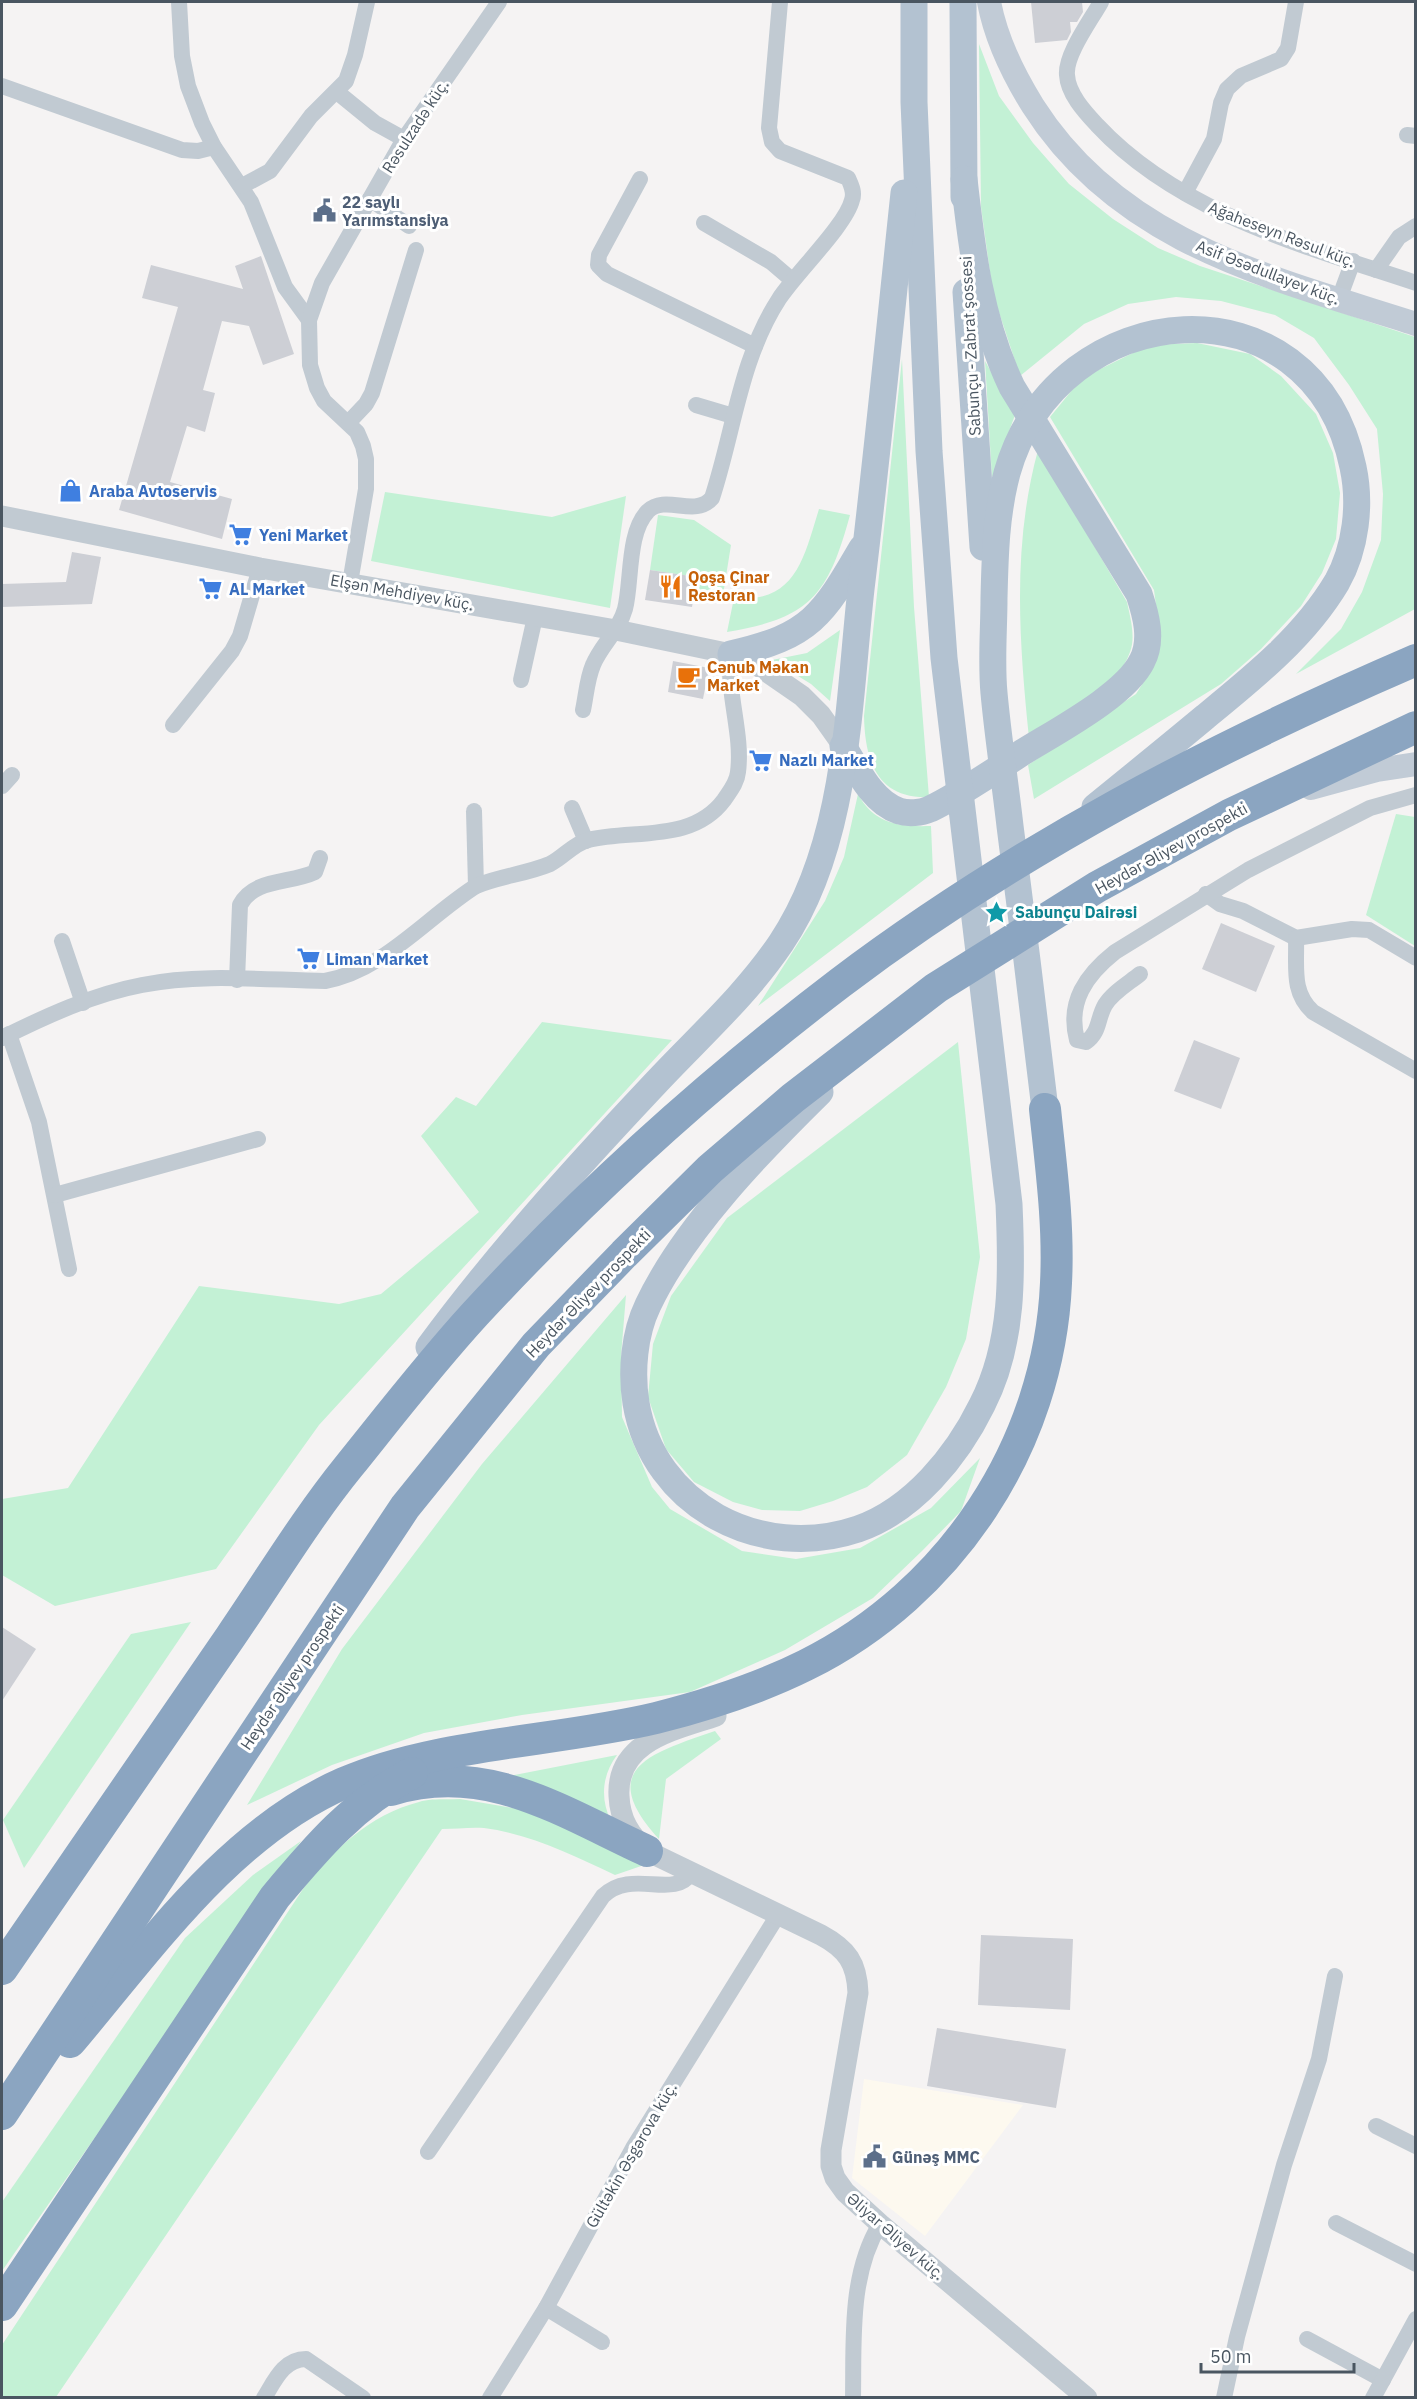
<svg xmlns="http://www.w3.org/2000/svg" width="1417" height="2399" font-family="'IBM Plex Sans',sans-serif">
	<rect width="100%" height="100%" fill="#f5f3f3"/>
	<polygon fill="#fdf9ef" points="864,2079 1023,2105 925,2236 852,2178"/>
	<g fill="#c3f1d5">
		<polygon points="979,44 999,96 1033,143 1069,184 1113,219 1158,248 1200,266 1415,337 1415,609 1296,674 1341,629 1362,592 1381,540 1383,494 1377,429 1349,385 1314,338 1275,315 1221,301 1176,297 1128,304 1084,324 1020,376 993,294 981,207"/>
		<polygon points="1197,343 1250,354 1281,376 1316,414 1333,453 1340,493 1336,539 1322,573 1301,606 1261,649 1221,684 1034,799 1028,765 1136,694 1155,664 1159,628 1154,590 1050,417 1082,378 1149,345"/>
		<path d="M 902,359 L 914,607 L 929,797 C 877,799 865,761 864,716 Z"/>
		<polygon points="985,361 1015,415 992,478"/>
		<path d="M 1038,450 L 1127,602 C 1130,617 1136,636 1130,652 C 1119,687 1059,717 1029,738 C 1019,640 1012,546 1038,450 Z"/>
		<polygon points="385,492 552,517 626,496 610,608 371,561"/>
		<path d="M 819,509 L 850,515 C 828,595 811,618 727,632 L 734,598 C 796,604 804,557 819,509 Z"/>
		<polygon points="658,515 694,520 731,545 723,595 694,592 696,577 650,570"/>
		<polygon points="840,630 830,701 811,684 772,660 807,653"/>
		<path d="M 858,794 C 874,824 899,827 931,826 L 933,873 L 758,1006 L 825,901 L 844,857 Z"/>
		<polygon points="1396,814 1415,817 1415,946 1366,915"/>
		<polygon points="542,1022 672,1040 319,1425 216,1569 55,1606 2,1575 2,1499 68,1488 199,1286 339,1304 381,1294 479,1212 421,1136 456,1097 476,1106"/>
		<polygon points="958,1042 980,1257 966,1339 946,1387 907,1455 867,1487 833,1501 800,1511 762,1510 733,1502 694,1482 666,1449 648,1397 653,1344 671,1296 727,1218"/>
		<polygon points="626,1295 621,1356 622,1417 652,1487 670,1509 742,1551 796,1559 860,1548 931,1508 980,1458 961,1511 922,1551 873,1598 785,1650 690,1692 522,1715 424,1733 332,1765 247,1805 342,1649 482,1464"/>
		<polygon points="191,1622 24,1868 3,1820 131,1634"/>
		<path d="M 715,1731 L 721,1739 L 666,1779 L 659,1839 C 594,1768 652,1753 715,1731 Z"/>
		<path d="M 617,1755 C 602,1775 600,1799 611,1821 L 504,1777 Z"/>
		<path d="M 460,1799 L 518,1809 L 579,1832 L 647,1864 L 615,1875 C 573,1855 530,1834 484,1828 C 470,1827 456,1829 442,1829 L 56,2397 L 2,2398 L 2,2345 L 303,1889 C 333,1850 369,1815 419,1802 C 431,1798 447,1800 460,1799 Z"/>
		<polygon points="301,1841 2,2271 2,2202 185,1938 253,1875"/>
	</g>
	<g fill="#cdcfd5">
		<polygon points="1031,2 1082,2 1083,12 1077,22 1070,22 1071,32 1067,40 1035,43"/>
		<polygon points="261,256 294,354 263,365 249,326 222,321 203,390 215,393 205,432 187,426 170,482 232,499 222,539 119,510 178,307 142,298 151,265 243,289 235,266"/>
		<polygon points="72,552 101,557 92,604 2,607 2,584 66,582"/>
		<polygon points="650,570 697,577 692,607 645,600"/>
		<polygon points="673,661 709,668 703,699 668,692"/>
		<polygon points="1221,923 1275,946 1256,992 1202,969"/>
		<polygon points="1194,1040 1240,1058 1221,1109 1174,1091"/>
		<polygon points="2,1627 36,1649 2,1701"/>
		<polygon points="981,1935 1073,1939 1070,2010 978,2005"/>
		<polygon points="937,2028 1066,2049 1056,2108 927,2086"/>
	</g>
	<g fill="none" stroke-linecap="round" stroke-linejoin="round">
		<g stroke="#c1cad2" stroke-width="16">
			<polyline points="179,2 182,56 188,86 202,123 214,147 251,202 285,287 309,320 310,365 317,388 324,401 357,432 363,446 366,459 366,489 350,583"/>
			<path d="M 1101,2 C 1091,20 1065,55 1067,75 C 1068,94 1085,112 1097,125 C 1179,213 1305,246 1416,283"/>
			<polyline points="2,86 182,150 198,151 214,147"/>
			<polyline points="337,92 375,123 404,139"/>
			<polyline points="1407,135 1416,136"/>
			<polyline points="640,179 599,255 598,265 607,274 755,346"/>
			<polyline points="242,186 270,171 311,116 346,81 355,55 367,2"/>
			<polyline points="1185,193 1214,139 1221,103 1227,89 1241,76 1281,59 1288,48 1296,2"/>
			<polyline points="370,199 409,226"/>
			<polyline points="704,223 771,262 792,280"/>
			<polyline points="1376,270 1399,237 1416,226"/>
			<polyline points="1339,299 1353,261"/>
			<polyline points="309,320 322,283 404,139 499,2"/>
			<polyline points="696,405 733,416"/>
			<polyline points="349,422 366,404 372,393 416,250"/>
			<polyline points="521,680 535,617"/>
			<path d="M 583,710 C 586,696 587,679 593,665 C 601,645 619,631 625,609 C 632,582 627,532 648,511 C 666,494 695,518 712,498 C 734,431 740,359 779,299 C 796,273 846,225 852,200 C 855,192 851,185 848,178 L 780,151 L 772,142 L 769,128 L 780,2"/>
			<polyline points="173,725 232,651 240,636 260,568"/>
			<polyline points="2,786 12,775"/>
			<polyline points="572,808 586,841"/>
			<polyline points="474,811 476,886"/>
			<polyline points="1206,894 1220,904 1243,911 1296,938 1352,929 1369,930 1416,958"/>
			<path d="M 1296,938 C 1297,967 1291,992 1313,1012 L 1416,1071"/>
			<polyline points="62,941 83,1003"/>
			<path d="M 1140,974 C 1129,983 1113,992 1105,1005 C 1097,1019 1100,1032 1086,1042 L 1077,1040 C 1067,1002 1086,975 1115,952 L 1248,870 L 1370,808 L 1416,795"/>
			<path d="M 237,980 L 240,905 C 254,878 290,884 315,872 L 320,858"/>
			<polyline points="9,1034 39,1122 69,1269"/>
			<path d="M 2,1038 C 46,1016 94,994 142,985 C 201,973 265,980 325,981 C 383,971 427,917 476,886 C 500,876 526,874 550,864 C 564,857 573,844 588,840 C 634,829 692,843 724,800 C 730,791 737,783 738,772 C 743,733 726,693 731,654"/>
			<polyline points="55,1195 258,1139"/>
			<polyline points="1376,2126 1416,2146"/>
			<path d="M 428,2152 L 603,1896 C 632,1868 674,1900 691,1873"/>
			<polyline points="1336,2223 1416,2264"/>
			<polyline points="546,2308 602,2342"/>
			<polyline points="1307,2339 1383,2380"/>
			<path d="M 264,2398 C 275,2380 284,2359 306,2359 L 363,2398"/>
			<polyline points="490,2398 546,2308 633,2148 778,1915"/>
			<path d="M 853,2398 C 854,2340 849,2275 880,2224"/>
			<polyline points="1224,2398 1237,2337 1284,2165 1319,2059 1335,1976"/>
			<polyline points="1373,2398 1416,2319"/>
		</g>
		<g stroke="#c1cad2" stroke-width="21">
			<polyline points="2,516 260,568 616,630 731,654 760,667 802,696 821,715 843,746"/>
			<path d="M 716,1716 C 675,1730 616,1741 619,1796 C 620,1820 630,1835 647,1851 L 821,1935 C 847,1949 857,1963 858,1993 L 831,2150 L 831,2166 L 835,2178 L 845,2192 L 880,2224 L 1087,2398"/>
		</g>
		<g stroke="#c1cbd6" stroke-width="24">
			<path d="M 989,2 C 996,39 1013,74 1033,106 C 1120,243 1270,277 1416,324"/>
			<polyline points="1311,788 1377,770 1416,764"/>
		</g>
		<g stroke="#b3c2d1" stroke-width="27">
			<polyline points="963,2 964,197"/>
			<polyline points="966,292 983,547"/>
			<path d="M 731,654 C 811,636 823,615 862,548"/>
			<path d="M 843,746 C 857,769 872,802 899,811 C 908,814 921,813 930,809 C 961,794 991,773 1020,754 C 1053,733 1125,696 1142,661 C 1153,640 1146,615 1139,594 L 1012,387 C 980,320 972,251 964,179"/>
			<path d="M 820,1092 C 760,1151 684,1229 648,1305 C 634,1334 631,1372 636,1403 C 653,1506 761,1562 858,1529 C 913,1510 957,1456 982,1405 C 1014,1343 1012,1272 1009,1204 L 944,658 L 929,451 L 914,102 L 914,2"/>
			<path d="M 1045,1109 C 1034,1015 1022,920 1010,826 C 1005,782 998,737 994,693 C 991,662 994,629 994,598 C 995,555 996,514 1007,473 C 1058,293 1313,273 1353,467 C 1361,504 1356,548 1337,582 C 1305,636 1254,677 1205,717 C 1169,747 1132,777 1095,807"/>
			<path d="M 429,1347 C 496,1256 572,1172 650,1089 C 694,1041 744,998 781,943 C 848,843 848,706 861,589 C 877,457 890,325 904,193"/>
		</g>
		<g stroke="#8ba5c1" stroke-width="32">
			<path d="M 391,1790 C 487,1760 564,1813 647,1851"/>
			<path d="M 2,1969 C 78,1858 154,1747 231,1636 C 270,1579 306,1519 349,1466 C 390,1415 431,1362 475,1314 C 586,1194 710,1082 840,983 C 1016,850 1214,747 1416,660"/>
			<path d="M 70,2042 C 149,1949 229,1833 344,1783 C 436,1743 556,1742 656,1718 C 707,1705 758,1689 806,1665 C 951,1593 1049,1445 1056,1283 C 1059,1225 1051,1167 1045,1109"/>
			<polyline points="2,2114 405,1507 536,1345 624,1254 710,1169 793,1098 936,988 1097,887 1229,815 1416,727"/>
			<path d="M 2,2305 L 275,1897 C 316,1848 354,1803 412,1773"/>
		</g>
	</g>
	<defs>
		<symbol id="civic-bare" viewBox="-9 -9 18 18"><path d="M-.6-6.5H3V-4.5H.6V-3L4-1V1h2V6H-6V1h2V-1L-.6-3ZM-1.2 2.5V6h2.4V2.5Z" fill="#5c6f8a" stroke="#fff" stroke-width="2.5" paint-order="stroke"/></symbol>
		<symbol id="shop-bare" viewBox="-9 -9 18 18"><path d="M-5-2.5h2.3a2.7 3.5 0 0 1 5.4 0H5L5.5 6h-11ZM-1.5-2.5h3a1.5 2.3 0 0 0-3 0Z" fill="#3f7fe0" stroke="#fff" stroke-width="2.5" paint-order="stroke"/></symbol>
		<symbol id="supermarket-bare" viewBox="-9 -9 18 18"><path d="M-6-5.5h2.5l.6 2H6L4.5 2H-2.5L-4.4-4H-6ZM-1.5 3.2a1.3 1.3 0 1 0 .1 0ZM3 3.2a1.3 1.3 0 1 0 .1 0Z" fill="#3f7fe0" stroke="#fff" stroke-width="2.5" paint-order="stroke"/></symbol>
		<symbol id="restaurant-bare" viewBox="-9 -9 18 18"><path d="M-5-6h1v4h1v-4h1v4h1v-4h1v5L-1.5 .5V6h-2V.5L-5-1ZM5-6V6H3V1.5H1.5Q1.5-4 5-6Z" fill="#e8710a" stroke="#fff" stroke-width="2.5" paint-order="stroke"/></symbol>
		<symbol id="cafe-bare" viewBox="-9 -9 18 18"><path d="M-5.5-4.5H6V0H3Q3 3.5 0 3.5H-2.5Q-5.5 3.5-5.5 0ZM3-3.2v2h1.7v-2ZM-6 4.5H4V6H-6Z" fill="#e8710a" stroke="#fff" stroke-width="2.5" paint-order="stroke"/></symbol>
		<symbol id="sight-bare" viewBox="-9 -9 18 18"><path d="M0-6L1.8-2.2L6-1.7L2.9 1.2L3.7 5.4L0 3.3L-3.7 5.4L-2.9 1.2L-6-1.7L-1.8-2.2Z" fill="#0f9aa8" stroke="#fff" stroke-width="2.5" paint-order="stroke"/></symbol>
	</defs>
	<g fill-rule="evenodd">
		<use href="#civic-bare" x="308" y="194" width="33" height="33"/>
		<use href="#shop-bare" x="54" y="474" width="33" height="33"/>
		<use href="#supermarket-bare" x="224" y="518" width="33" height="33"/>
		<use href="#restaurant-bare" x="654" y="570" width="33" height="33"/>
		<use href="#supermarket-bare" x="194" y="572" width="33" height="33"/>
		<use href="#cafe-bare" x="672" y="660" width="33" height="33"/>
		<use href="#supermarket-bare" x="744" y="744" width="33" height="33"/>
		<use href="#sight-bare" x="980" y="896" width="33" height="33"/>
		<use href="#supermarket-bare" x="292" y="942" width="33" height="33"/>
		<use href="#civic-bare" x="858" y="2140" width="33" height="33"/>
	</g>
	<g text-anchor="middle" stroke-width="6" stroke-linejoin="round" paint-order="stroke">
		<g font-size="16" fill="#4a5661" stroke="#fff">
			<text transform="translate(415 126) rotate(-57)" y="6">Rəsulzadə küç.</text>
			<text transform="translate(1282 234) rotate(21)" y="6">Ağaheseyn Rəsul küç.</text>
			<text transform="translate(1268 272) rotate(21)" y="6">Asif Əsədullayev küç.</text>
			<text transform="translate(970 346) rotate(-93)" y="6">Sabunçu - Zabrat şossesi</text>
			<text transform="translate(402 592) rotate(10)" y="6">Elşən Mehdiyev küç.</text>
			<text transform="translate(1171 848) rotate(-29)" y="6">Heydər Əliyev prospekti</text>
			<text transform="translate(588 1293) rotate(-46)" y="6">Heydər Əliyev prospekti</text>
			<text transform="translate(292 1677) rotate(-56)" y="6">Heydər Əliyev prospekti</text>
			<text transform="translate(631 2155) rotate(-60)" y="6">Gültəkin Əsgərova küç.</text>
			<text transform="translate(896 2236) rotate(41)" y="6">Əliyar Əliyev küç.</text>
		</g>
		<g font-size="16" font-weight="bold" fill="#4e5e75" stroke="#fff" text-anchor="start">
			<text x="342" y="208">22 saylı<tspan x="342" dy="18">Yarımstansiya</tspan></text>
			<text x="892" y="2163">Günəş MMC</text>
		</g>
		<g font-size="16" font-weight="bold" fill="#366cbe" stroke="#fff" text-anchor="start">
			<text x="89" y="497">Araba Avtoservis</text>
			<text x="259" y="541">Yeni Market</text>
			<text x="229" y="595">AL Market</text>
			<text x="779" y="766">Nazlı Market</text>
			<text x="326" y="965">Liman Market</text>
		</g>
		<g font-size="16" font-weight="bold" fill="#c56008" stroke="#fff" text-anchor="start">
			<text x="688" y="583">Qoşa Çinar<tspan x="688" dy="18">Restoran</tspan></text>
			<text x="707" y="673">Cənub Məkan<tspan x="707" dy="18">Market</tspan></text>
		</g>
		<g font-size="16" font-weight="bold" fill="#0d838f" stroke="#fff" text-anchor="start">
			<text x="1015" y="918">Sabunçu Dairəsi</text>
		</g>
	</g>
	<rect width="1417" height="2399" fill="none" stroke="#4a5661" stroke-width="6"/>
	<path d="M1201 2363v9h153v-9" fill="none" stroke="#4a5661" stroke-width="3"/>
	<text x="1210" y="2363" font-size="18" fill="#4a5661" stroke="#ffffff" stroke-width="4.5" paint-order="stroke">50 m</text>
</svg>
